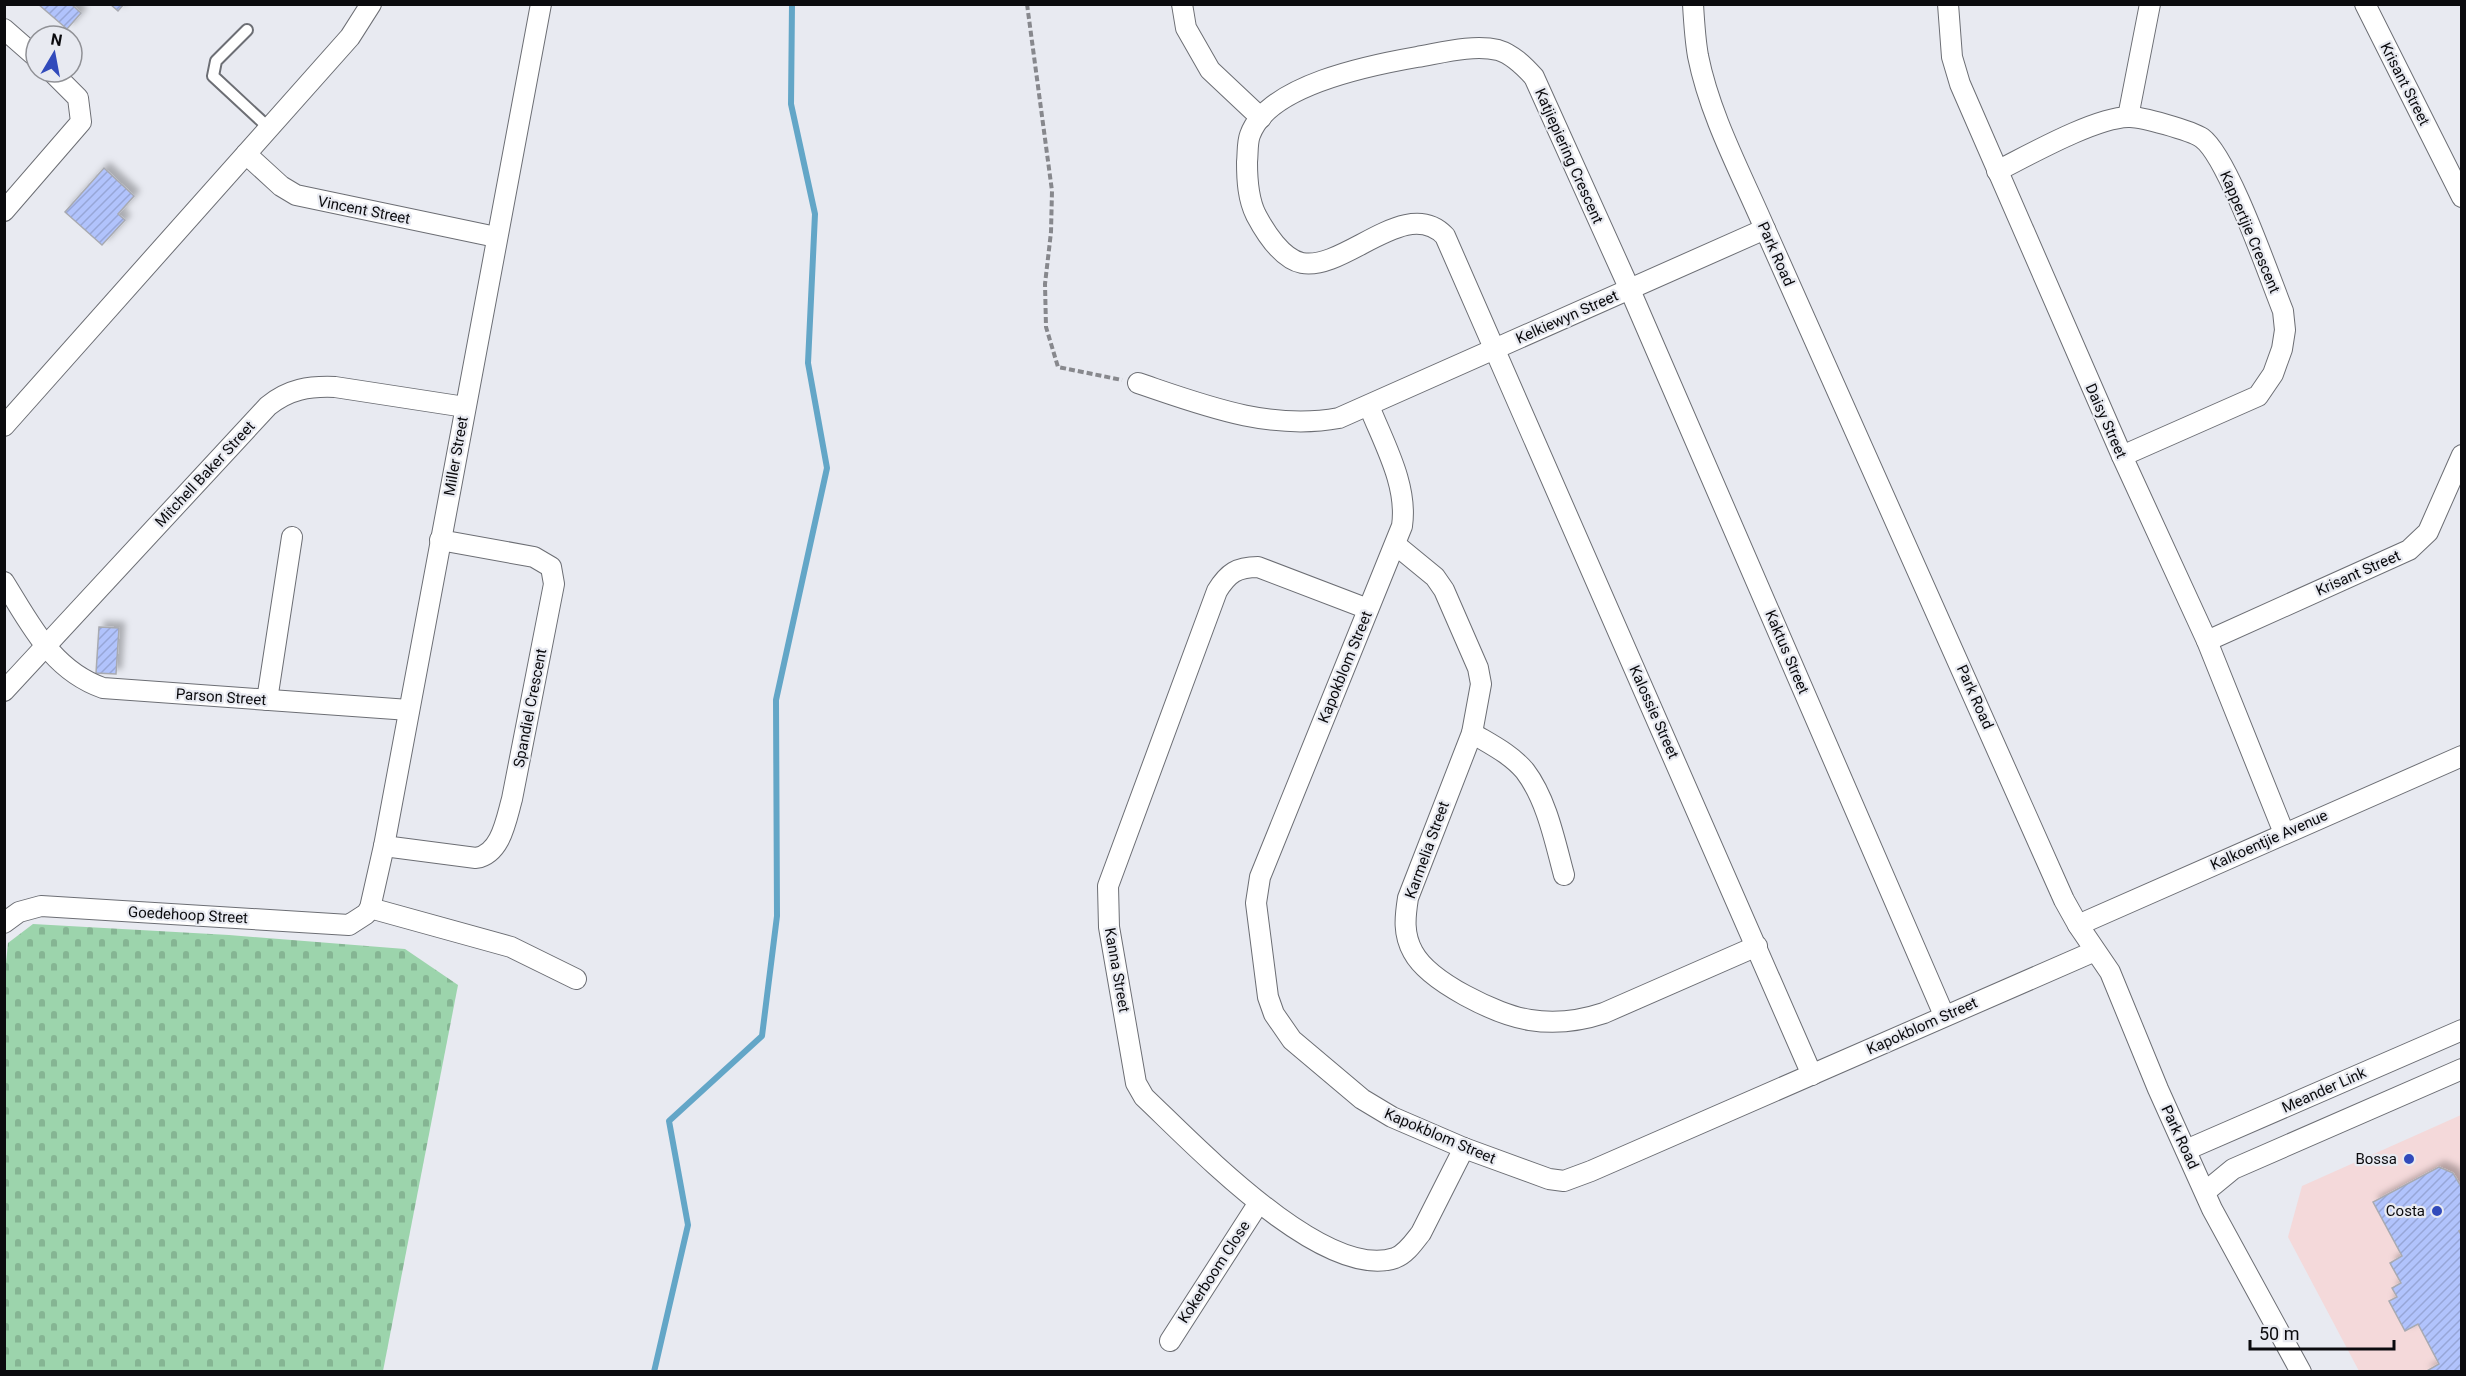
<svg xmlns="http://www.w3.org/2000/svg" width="2466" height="1376" font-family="Roboto,sans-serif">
	<defs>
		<pattern id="cemetery-stones" width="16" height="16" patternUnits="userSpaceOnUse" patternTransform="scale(1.5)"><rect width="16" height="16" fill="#9cd4ac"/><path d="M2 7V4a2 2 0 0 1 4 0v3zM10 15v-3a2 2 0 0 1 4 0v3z" fill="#85b593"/></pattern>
		<pattern id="building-hatch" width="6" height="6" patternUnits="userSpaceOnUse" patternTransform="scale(1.5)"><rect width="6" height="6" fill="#b1c3fc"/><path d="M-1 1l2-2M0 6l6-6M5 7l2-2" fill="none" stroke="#97a6d7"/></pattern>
		<filter id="shadow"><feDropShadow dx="5.5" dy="-5.5" stdDeviation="3" flood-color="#0004"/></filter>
	</defs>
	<rect width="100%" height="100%" fill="#e8eaf1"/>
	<polygon fill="#f4d9da" points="2461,1115 2461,1371 2359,1371 2288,1237 2302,1186"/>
	<polygon fill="url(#cemetery-stones)" points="33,924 229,935 405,949 458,985 383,1371 5,1371 5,973 8,943"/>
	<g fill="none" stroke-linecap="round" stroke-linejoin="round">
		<polyline stroke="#63a6c7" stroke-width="6" points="654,1372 688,1225 669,1121 762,1036 777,916 776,700 827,468 808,363 815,214 791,104 792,4"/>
	</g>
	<g fill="url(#building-hatch)" stroke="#a8aab1" stroke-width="1.5" filter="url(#shadow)">
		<polygon points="38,4 71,4 81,13 67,29"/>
		<polygon points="110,4 124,4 118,11"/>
		<polygon points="104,168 134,196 118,214 125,220 102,245 65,212"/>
		<polygon points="99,627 119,628 116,674 96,673"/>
		<polygon points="2439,1167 2453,1173 2462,1188 2462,1230 2459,1231 2462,1236 2462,1372 2425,1372 2439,1364 2418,1324 2405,1331 2389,1301 2397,1297 2392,1288 2401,1283 2390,1263 2402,1256 2373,1202"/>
	</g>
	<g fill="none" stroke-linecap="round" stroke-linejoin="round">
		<defs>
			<polyline id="lane" points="247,30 216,61 213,76 269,128"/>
			<g id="street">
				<polyline points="1182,4 1186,28 1210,70 1261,118"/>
				<path d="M 1693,4 C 1694,21 1695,39 1698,56 C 1710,116 1741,173 1765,229 L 2064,900 L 2078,925 L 2110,972 L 2158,1089 L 2212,1209 L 2301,1372"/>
				<polyline points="1948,4 1952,57 1960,84 2122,456 2207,641 2284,833"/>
				<polyline points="2365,4 2462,197"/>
				<polyline points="4,29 36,57"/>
				<polyline points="2128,117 2150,4"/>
				<polyline points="246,154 281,186 296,195 496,237"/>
				<path d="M 1997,171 C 2029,155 2094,118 2128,117 C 2140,116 2192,131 2202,138 C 2228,157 2269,276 2283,311 L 2285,330 L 2282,349 L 2273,374 L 2258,396 L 2122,456"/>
				<polyline points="4,211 81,122 78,98 52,72"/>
				<path d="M 1138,383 C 1203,405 1269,431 1339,418 L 1765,229"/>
				<path d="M 1369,406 C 1384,444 1408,485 1402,526 L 1260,877 L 1256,903 L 1268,997 L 1274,1014 L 1292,1040 L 1362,1099 L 1392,1117 L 1464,1148 L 1549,1179 L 1564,1181 L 1591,1171 L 2095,951"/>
				<polyline points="4,426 350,37 371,4"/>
				<path d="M 1396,545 L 1435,577 L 1444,590 L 1478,668 L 1481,684 L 1472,733 L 1408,898 C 1405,917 1403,934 1413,952 C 1429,982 1497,1015 1530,1020 C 1555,1024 1580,1021 1604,1013 L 1757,946"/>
				<path d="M 4,582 C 31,625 52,670 103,688 L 409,710"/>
				<path d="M 1368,609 L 1258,567 C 1237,567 1228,573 1217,591 L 1108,886 L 1109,927 L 1136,1083 L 1144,1097 C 1192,1142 1323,1282 1395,1258 C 1406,1254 1414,1242 1421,1233 L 1464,1148"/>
				<polyline points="2207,641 2409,550 2428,532 2462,455"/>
				<path d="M 4,691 L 268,406 C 289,389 309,386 335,387 L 465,407"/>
				<polyline points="267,700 292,537"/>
				<path d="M 1472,733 C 1490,744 1511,754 1525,771 C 1547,800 1555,842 1564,875"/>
				<path d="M 384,846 L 476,858 C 501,854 506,820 512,799 L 554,584 L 551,567 L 534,557 L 440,540"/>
				<polyline points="370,908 511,947 576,979"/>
				<polyline points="4,923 19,912 41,906 349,925 366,914 370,908 384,846 541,4"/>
				<polyline points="2078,925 2462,756"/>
				<path d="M 1812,1075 L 1445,236 C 1406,195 1345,271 1302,263 C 1282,259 1265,232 1256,215 C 1248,199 1247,180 1247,162 C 1248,153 1247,143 1250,135 C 1268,85 1371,65 1417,57 C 1441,53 1473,44 1498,50 C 1512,54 1524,66 1534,77 L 1630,290 L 1944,1015"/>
				<polyline points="2186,1150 2462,1030"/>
				<polyline points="2205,1192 2233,1169 2462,1069"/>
				<polyline points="1170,1341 1258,1204"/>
			</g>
		</defs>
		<use href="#lane" stroke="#6c6e74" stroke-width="14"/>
		<use href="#street" stroke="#6c6e74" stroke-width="22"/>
		<polyline stroke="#87888d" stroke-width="4" stroke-dasharray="6 3" stroke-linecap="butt" points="1027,4 1052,191 1051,232 1045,284 1046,327 1058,367 1122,380"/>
		<use href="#lane" stroke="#fff" stroke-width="10"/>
		<use href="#street" stroke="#fff" stroke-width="20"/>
	</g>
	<g fill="#314abb" stroke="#e8eaf1" stroke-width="2">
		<circle cx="2409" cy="1159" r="6"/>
		<circle cx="2437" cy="1211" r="6"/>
	</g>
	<g text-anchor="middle" stroke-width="4.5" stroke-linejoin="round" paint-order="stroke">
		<g font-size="15" fill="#0b0b0e" stroke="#e8eaf1">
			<text transform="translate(2405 84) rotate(63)" y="5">Krisant Street</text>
			<text transform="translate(1569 156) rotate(66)" y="5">Katjiepiering Crescent</text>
			<text transform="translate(364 210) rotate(11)" y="5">Vincent Street</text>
			<text transform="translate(2250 232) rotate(67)" y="5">Kappertjie Crescent</text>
			<text transform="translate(1776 254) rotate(66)" y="5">Park Road</text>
			<text transform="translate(1567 317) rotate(-24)" y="5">Kelkiewyn Street</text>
			<text transform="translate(2106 421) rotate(66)" y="5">Daisy Street</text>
			<text transform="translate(456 456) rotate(-80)" y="5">Miller Street</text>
			<text transform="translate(205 474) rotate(-47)" y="5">Mitchell Baker Street</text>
			<text transform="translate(2358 573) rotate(-24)" y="5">Krisant Street</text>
			<text transform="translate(1787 652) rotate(67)" y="5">Kaktus Street</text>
			<text transform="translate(1345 667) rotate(-68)" y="5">Kapokblom Street</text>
			<text transform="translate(221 697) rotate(4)" y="5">Parson Street</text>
			<text transform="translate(1975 697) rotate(66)" y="5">Park Road</text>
			<text transform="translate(530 708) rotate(-79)" y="5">Spandiel Crescent</text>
			<text transform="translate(1654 712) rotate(66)" y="5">Kalossie Street</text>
			<text transform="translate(2269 840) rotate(-24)" y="5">Kalkoentjie Avenue</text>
			<text transform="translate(1427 850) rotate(-70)" y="5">Karmelia Street</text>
			<text transform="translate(188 915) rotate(3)" y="5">Goedehoop Street</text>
			<text transform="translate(1117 970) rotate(80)" y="5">Kanna Street</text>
			<text transform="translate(1922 1026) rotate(-24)" y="5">Kapokblom Street</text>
			<text transform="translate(2324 1090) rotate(-24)" y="5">Meander Link</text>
			<text transform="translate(1440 1136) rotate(23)" y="5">Kapokblom Street</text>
			<text transform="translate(2180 1137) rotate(65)" y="5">Park Road</text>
			<text transform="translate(1214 1272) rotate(-57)" y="5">Kokerboom Close</text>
		</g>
		<g font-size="15" fill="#0b0b0e" stroke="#e8eaf1" text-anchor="end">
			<text x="2397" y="1164">Bossa</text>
			<text x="2425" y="1216">Costa</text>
		</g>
	</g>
	<rect width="2466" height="1376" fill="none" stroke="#0b0b0e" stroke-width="12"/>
	<g transform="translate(54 54) rotate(10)"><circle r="28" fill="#e8eaf1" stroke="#909196" stroke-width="1.5"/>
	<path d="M0-4.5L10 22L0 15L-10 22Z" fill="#314abb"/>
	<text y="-9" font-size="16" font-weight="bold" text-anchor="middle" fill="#0b0b0e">N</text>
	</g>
	<path d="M2250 1340v9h144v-9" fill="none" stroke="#0b0b0e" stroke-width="3"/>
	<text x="2259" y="1340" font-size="18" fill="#0b0b0e" stroke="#e8eaf1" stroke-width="4.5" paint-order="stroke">50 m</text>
</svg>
